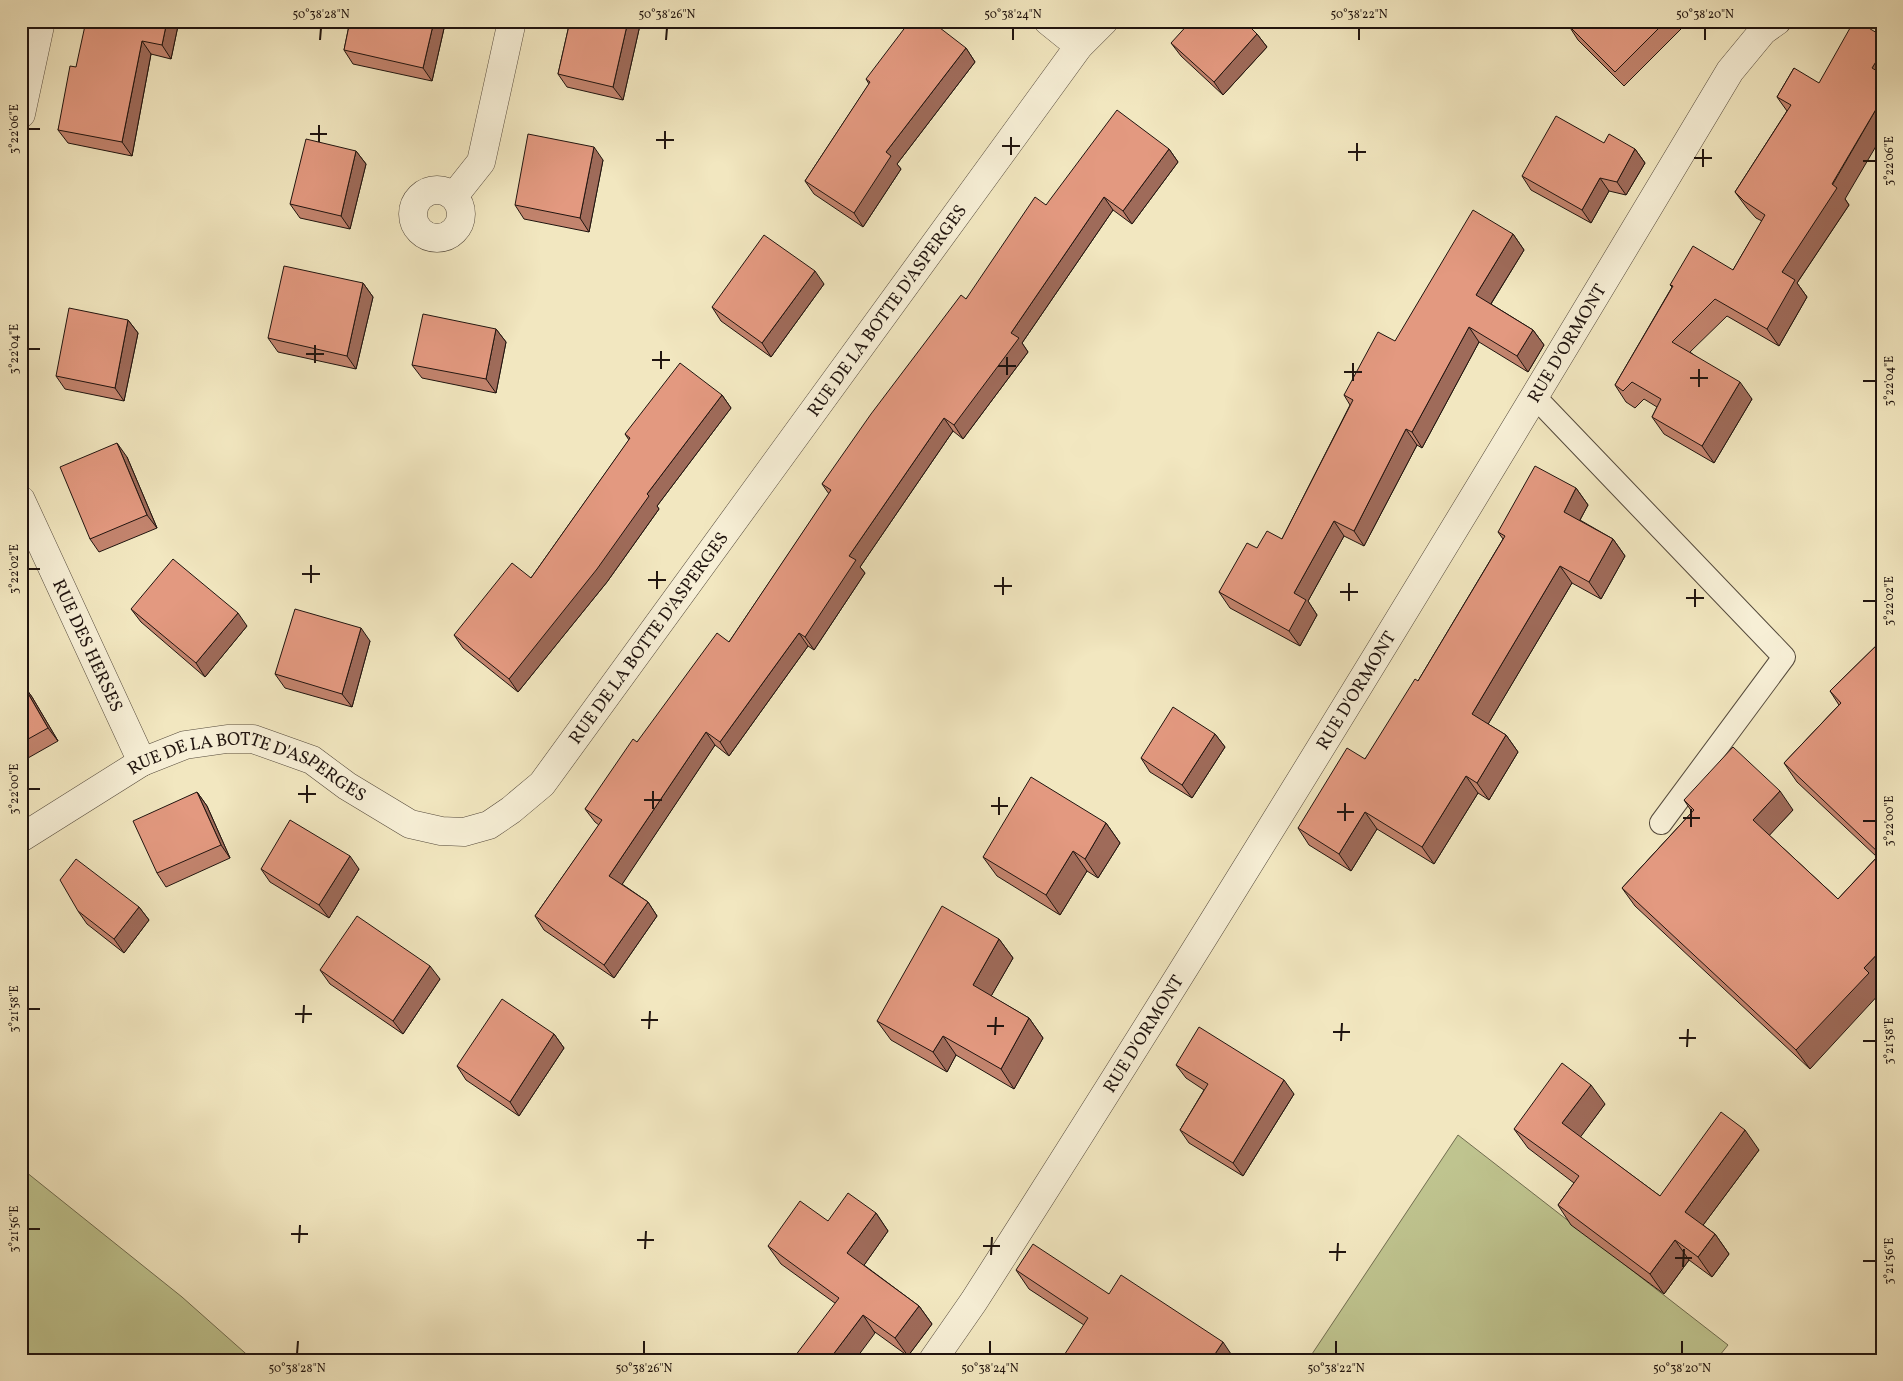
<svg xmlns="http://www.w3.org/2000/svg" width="1903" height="1381" font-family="Vollkorn,serif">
	<rect width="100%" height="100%" fill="#f2e7c0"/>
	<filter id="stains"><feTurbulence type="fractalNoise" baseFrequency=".004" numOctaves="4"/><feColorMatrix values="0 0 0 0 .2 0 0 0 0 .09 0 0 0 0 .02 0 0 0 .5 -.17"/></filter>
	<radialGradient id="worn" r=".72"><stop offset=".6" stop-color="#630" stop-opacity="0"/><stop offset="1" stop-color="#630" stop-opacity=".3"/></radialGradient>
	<g fill="#bfc48f" stroke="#706c4f">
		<polygon points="1458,1135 1728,1345 1716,1360 1308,1360"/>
		<polygon points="21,1168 182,1297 253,1360 21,1360"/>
	</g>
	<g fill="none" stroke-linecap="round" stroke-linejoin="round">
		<defs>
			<polyline id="service" points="1535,397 1784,657 1661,823"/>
			<g id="minor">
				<polyline points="1048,21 1079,46"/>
				<polyline points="21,114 41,21"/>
				<circle cx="437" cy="214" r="24"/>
				<polyline points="454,196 481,162 512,21"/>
				<path id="s1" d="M 21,500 L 142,762"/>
				<path id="s2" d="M 21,838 L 142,762 L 185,745 L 227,739 L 253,739 L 312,760 L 347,786 L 410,824 L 441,831 L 464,832 L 489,825 L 511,810 L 542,784 L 1079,46 L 1104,21"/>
				<path id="s3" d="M 933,1360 L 974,1301 C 1234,895 1483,484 1730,71 L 1763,31 L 1777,21"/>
			</g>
		</defs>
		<use href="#service" stroke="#54493b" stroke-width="24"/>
		<use href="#minor" stroke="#54493b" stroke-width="29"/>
		<use href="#service" stroke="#f7efd6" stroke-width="22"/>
		<use href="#minor" stroke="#f7efd6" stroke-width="28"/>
	</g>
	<g fill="#c3846e" stroke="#20140f">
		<polygon points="179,21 171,59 151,54 132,156 68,143 58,130 76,67"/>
		<polygon points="350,21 443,21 445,24 432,81 353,64 344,50"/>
		<polygon points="570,21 637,21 640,25 623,100 567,87 558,74"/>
		<polygon points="1574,21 1684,21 1686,24 1624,86 1578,40 1569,26"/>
		<polygon points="1257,34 1267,47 1223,95 1181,56 1171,43"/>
		<polygon points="966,48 975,62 897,164 901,169 863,227 814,194 805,181 869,84 866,79"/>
		<polygon points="1794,68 1845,199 1849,205 1797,283 1807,297 1779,346 1727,316 1690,352 1752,399 1714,463 1664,434 1652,417 1657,407 1644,399 1635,408 1626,402 1615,385 1672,287 1670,285 1733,270 1762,221 1756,218 1747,208 1735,192 1787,111 1777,97"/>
		<polygon points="1169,149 1178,162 1132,224 1113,210 1022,343 1028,352 963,439 953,431 860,567 865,573 814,650 808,646 729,756 715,745 622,884 648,902 657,916 614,978 544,930 535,916 599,825 595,822 585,809 637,742 729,642 829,494 822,484 966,299 1046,205"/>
		<polygon points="1635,149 1645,163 1626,195 1609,191 1591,223 1531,190 1522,176"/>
		<polygon points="356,151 366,164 350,229 300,218 290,204"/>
		<polygon points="603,160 589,232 524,219 515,205"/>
		<polygon points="1513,234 1524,250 1491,304 1533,330 1544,345 1528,372 1479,342 1422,448 1417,445 1364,546 1344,536 1308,601 1317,615 1300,646 1230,608 1219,592 1257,548 1282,539 1350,405 1344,395 1395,341"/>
		<polygon points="363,283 373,297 356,369 278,352 268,338"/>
		<polygon points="824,284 771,357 721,321 712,307"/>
		<polygon points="128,320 138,333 124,401 65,389 56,376"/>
		<polygon points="496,329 506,342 496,393 422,378 412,365"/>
		<polygon points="722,395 731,408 657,506 659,509 607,582 518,692 463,648 454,635 531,578 629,440 625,434"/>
		<polygon points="127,457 157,528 99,552 90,539"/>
		<polygon points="1576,488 1588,505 1580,520 1613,539 1625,556 1601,599 1572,583 1488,724 1506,735 1518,752 1489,800 1478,793 1434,864 1377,829 1351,871 1309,845 1298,828 1365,759 1418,681 1503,539 1498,532"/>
		<polygon points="131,609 247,626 205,677 141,622"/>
		<polygon points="1882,640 1878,986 1810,1069 1635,906 1622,888 1692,812 1684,800 1793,810 1769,835 1838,899 1877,857 1797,782 1784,763 1839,705 1830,691"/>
		<polygon points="370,641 352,707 285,688 275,674"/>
		<polygon points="22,683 32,697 58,741 21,762 21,684"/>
		<polygon points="1215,734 1225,747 1192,798 1150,772 1141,758"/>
		<polygon points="197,792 207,806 230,858 166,887 157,873"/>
		<polygon points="1106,823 1120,843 1098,878 1087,871 1060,915 997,876 983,857"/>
		<polygon points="261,869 359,869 329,918 270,882"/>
		<polygon points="139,907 149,920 124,953 87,924 78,911"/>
		<polygon points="999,939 1013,958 991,996 1029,1018 1043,1038 1014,1089 956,1055 947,1072 891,1040 877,1021"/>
		<polygon points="320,970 440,979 403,1034 330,984"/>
		<polygon points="554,1034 564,1048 519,1116 466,1080 457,1066"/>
		<polygon points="1176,1065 1294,1094 1243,1176 1189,1143 1180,1130 1204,1090 1186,1078"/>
		<polygon points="1605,1104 1580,1137 1660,1196 1759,1150 1703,1225 1715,1234 1729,1254 1712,1277 1689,1260 1664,1294 1571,1225 1558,1205 1574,1183 1528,1148 1514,1129"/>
		<polygon points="876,1213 888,1231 864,1265 919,1306 932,1324 908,1356 781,1264 768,1246 828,1221"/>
		<polygon points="1016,1270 1109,1294 1084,1325 1029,1289"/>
	</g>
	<g fill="#9f6b5a" stroke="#20140f">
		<polygon points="167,21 179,21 171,59 162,45"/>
		<polygon points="434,21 443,21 445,24 432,81 423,68"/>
		<polygon points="628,21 637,21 640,25 623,100 613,87"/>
		<polygon points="1257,34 1267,47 1223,95 1214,82"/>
		<polygon points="142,41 151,54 132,156 122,142"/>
		<polygon points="966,48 975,62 897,164 901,169 863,227 854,213 886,152"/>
		<polygon points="1882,52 1882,82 1872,68"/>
		<polygon points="1882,99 1882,136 1845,199 1849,205 1797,283 1807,297 1779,346 1767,329 1782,272"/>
		<polygon points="594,147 603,160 589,232 580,218"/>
		<polygon points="1169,149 1178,162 1132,224 1123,211"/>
		<polygon points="1635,149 1645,163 1626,195 1617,182"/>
		<polygon points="356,151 366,164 350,229 341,216"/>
		<polygon points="1600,178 1609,191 1591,223 1582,210"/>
		<polygon points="1104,197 1113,210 1022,343 1028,352 963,439 954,425 1011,333"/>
		<polygon points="1513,234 1524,250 1487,310 1476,295"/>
		<polygon points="815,271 824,284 771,357 762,343"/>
		<polygon points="363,283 373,297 356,369 347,356"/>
		<polygon points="128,320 138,333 124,401 115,388"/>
		<polygon points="1469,327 1479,342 1422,448 1412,432"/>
		<polygon points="496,329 506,342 496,393 486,379"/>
		<polygon points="1533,330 1544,345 1528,372 1517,356"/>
		<polygon points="1740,382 1752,399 1714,463 1702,446"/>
		<polygon points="722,395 731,408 657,506 659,509 607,582 518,692 509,679 647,494"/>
		<polygon points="944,418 953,431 860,567 865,573 814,650 805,637 849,556"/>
		<polygon points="1406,429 1417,445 1364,546 1354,531"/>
		<polygon points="117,443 127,457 157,528 147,515"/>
		<polygon points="1576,488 1588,505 1575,529 1564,512"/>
		<polygon points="1334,521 1344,536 1308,601 1317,615 1300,646 1289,631 1294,593"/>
		<polygon points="1613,539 1625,556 1601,599 1589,582"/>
		<polygon points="1560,566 1572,583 1484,731 1472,714"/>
		<polygon points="238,613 247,626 205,677 196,663"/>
		<polygon points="361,628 370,641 352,707 342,694"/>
		<polygon points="799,633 808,646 729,756 720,742"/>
		<polygon points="22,683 32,697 58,741 48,728"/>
		<polygon points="706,732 715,745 619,889 609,876"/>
		<polygon points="1215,734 1225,747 1192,798 1182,785"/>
		<polygon points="1506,735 1518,752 1489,800 1477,783"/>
		<polygon points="1466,776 1478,793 1434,864 1422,847"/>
		<polygon points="1780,791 1793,810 1766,839 1753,820"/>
		<polygon points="197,792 207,806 230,858 221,845"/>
		<polygon points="1365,812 1377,829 1351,871 1339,854"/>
		<polygon points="1106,823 1120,843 1098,878 1085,859"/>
		<polygon points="1073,851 1087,871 1060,915 1046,895"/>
		<polygon points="350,856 359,869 329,918 319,905"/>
		<polygon points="648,902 657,916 614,978 604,965"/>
		<polygon points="139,907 149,920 124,953 114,939"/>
		<polygon points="999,939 1013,958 986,1005 973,985"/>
		<polygon points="1882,949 1882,982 1878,986 1882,991 1810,1069 1796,1050 1864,968"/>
		<polygon points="430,966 440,979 403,1034 393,1021"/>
		<polygon points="1029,1018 1043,1038 1014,1089 1001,1069"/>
		<polygon points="554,1034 564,1048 519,1116 510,1102"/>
		<polygon points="943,1036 956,1055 947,1072 933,1052"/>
		<polygon points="1284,1080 1294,1094 1243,1176 1233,1163"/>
		<polygon points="1591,1085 1605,1104 1576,1143 1562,1123"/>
		<polygon points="1745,1130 1759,1150 1698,1232 1685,1212"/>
		<polygon points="876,1213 888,1231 860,1271 847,1253"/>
		<polygon points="1715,1234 1729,1254 1712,1277 1698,1257"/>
		<polygon points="1675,1240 1689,1260 1664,1294 1650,1274"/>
		<polygon points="919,1306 932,1324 908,1356 895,1338"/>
		<polygon points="863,1315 875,1333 855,1360 829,1360"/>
		<polygon points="1223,1342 1235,1360 1211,1360"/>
	</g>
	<g fill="#e39980" stroke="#20140f">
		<polygon points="86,21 167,21 162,45 142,41 122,142 58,130 70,66 76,67"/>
		<polygon points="350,21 434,21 423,68 344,50"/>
		<polygon points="570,21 628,21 613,87 558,74"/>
		<polygon points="910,21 931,21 966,48 886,152 891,156 854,213 805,181 870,82 866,79"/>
		<polygon points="1191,21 1244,21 1257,34 1214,82 1171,43"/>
		<polygon points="1574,21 1666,21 1615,72 1569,26"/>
		<polygon points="1854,21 1857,21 1882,36 1882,52 1872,68 1882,74 1882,99 1832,184 1837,188 1782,272 1795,280 1767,329 1715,299 1672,342 1740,382 1702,446 1652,417 1661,399 1632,382 1623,391 1615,385 1673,286 1670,285 1693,246 1733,270 1765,215 1744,201 1735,192 1791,105 1777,97 1794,68 1819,83"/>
		<polygon points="1117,110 1169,149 1123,211 1104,197 1011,333 1019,338 954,425 944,418 849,556 856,560 805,637 799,633 720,742 706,732 609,876 648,902 604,965 535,916 602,820 585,809 633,739 637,742 717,633 729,642 831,490 822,484 871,414 961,295 966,299 1035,197 1046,205"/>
		<polygon points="1556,116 1604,143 1609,134 1635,149 1617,182 1600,178 1582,210 1522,176"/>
		<polygon points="528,134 594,147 580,218 515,205"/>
		<polygon points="306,139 356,151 341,216 290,204"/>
		<polygon points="1473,210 1513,234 1476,295 1533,330 1517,356 1469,327 1412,432 1406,429 1354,531 1334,521 1294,593 1306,600 1289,631 1219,592 1247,543 1257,548 1267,531 1282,539 1353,400 1344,395 1378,332 1395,341"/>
		<polygon points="764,235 815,271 762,343 712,307"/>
		<polygon points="284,266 363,283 347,356 268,338"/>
		<polygon points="69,308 128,320 115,388 56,376"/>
		<polygon points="423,314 496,329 486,379 412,365"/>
		<polygon points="680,363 722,395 647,494 649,496 597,569 509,679 454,635 512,563 531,578 630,438 625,434"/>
		<polygon points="117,443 147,515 90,539 60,467"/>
		<polygon points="1535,466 1576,488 1564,512 1613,539 1589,582 1560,566 1472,714 1506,735 1477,783 1466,776 1422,847 1365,812 1339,854 1298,828 1347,748 1365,759 1415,679 1418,681 1505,536 1498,532"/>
		<polygon points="173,559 238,613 196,663 131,609"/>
		<polygon points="1882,606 1882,612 1879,609"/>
		<polygon points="295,609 361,628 342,694 275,674"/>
		<polygon points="1882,640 1882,949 1864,968 1869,973 1796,1050 1622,888 1694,810 1684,800 1733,747 1780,791 1753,820 1838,899 1880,854 1784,763 1841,703 1830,691"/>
		<polygon points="22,683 48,728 21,743 21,684"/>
		<polygon points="1173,707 1215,734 1182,785 1141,758"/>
		<polygon points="1031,777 1106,823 1085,859 1073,851 1046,895 983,857"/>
		<polygon points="197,792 221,845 157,873 133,821"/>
		<polygon points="290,820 350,856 319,905 261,869"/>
		<polygon points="76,859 139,907 114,939 78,911 60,880"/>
		<polygon points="942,906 999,939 973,985 1029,1018 1001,1069 943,1036 933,1052 877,1021"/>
		<polygon points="357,916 430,966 393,1021 320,970"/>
		<polygon points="502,999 554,1034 510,1102 457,1066"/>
		<polygon points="1199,1027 1284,1080 1233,1163 1180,1130 1208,1084 1176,1065"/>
		<polygon points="1562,1063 1591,1085 1562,1123 1660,1196 1721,1112 1745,1130 1685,1212 1715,1234 1698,1257 1675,1240 1650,1274 1558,1205 1579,1176 1514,1129"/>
		<polygon points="848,1193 876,1213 847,1253 919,1306 895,1338 863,1315 829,1360 792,1360 839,1298 768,1246 800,1201 828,1221"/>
		<polygon points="1033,1244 1109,1294 1121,1275 1223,1342 1211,1360 1061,1360 1088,1318 1016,1270"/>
	</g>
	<path fill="none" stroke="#20140f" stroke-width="2" d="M 320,40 L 321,28M 666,40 L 667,28M 1013,40 L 1013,28M 1359,40 L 1359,28M 1705,40 L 1705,28M 28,129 L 40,129M 310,134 L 327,134M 656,140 L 674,140M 319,142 L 319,125M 1002,146 L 1020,146M 665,149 L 665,131M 1348,152 L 1366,152M 1011,155 L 1011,137M 1694,158 L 1712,158M 1357,161 L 1357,143M 1863,161 L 1876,161M 1703,167 L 1703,149M 28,349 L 40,349M 306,354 L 324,354M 652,360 L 670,360M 315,363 L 315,345M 998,366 L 1016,366M 661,369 L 661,351M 1344,372 L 1362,372M 1007,375 L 1007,357M 1690,378 L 1708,378M 1353,381 L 1353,363M 1863,381 L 1876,381M 1699,387 L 1699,369M 28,569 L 40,569M 302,574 L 320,574M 648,580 L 666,580M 311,583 L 311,565M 994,586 L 1012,586M 657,589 L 657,571M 1340,592 L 1358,592M 1003,595 L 1003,577M 1686,598 L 1704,598M 1349,601 L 1349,583M 1863,601 L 1876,601M 1695,607 L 1695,589M 28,789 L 40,789M 298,794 L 316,794M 644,800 L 662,800M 307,803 L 307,785M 991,806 L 1008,806M 653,809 L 653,791M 1337,812 L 1354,812M 999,815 L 999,797M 1683,818 L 1700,818M 1345,821 L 1345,803M 1863,821 L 1876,821M 1691,827 L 1691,809M 28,1009 L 40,1009M 295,1014 L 312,1014M 641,1020 L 658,1020M 303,1023 L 304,1005M 987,1026 L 1004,1026M 649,1029 L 650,1011M 1333,1032 L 1350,1032M 995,1035 L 996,1017M 1679,1038 L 1696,1038M 1341,1041 L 1342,1023M 1863,1041 L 1876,1041M 1687,1047 L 1688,1029M 28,1229 L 40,1229M 291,1234 L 308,1234M 637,1240 L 654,1240M 299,1243 L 300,1225M 983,1246 L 1000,1246M 645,1249 L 646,1231M 1329,1252 L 1346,1252M 991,1255 L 992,1237M 1675,1258 L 1692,1258M 1337,1261 L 1338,1243M 1863,1261 L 1876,1261M 1683,1267 L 1684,1249M 297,1354 L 298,1341M 644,1354 L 644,1341M 990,1354 L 990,1341M 1336,1354 L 1336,1341M 1682,1354 L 1682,1341"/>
	<g text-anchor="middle" stroke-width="5" stroke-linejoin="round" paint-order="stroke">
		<g font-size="18" fill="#20140f" stroke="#f7efd6">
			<text dy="6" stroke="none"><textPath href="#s2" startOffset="1171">RUE DE LA BOTTE D'ASPERGES</textPath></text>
			<text dy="6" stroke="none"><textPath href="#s3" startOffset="1198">RUE D'ORMONT</textPath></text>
			<text dy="6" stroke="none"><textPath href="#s2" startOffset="766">RUE DE LA BOTTE D'ASPERGES</textPath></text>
			<text dy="6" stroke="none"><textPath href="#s1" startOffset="160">RUE DES HERSES</textPath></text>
			<text dy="6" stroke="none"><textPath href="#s3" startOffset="792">RUE D'ORMONT</textPath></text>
			<text dy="6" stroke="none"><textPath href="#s2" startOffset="256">RUE DE LA BOTTE D'ASPERGES</textPath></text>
			<text dy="6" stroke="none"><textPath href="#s3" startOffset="388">RUE D'ORMONT</textPath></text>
		</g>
	</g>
	<rect width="1903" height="1381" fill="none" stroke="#f2e7c0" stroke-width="55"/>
	<rect x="28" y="28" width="1848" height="1326" fill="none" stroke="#20140f" stroke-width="2"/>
	<g font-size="12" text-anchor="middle" fill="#20140f">
		<text x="321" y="18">50°38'28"N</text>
		<text x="667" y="18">50°38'26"N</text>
		<text x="1013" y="18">50°38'24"N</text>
		<text x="1359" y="18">50°38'22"N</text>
		<text x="1705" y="18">50°38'20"N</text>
		<text transform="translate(14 129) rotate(-90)" y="4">3°22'06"E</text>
		<text transform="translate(1889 161) rotate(-90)" y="4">3°22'06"E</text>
		<text transform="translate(14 349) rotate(-90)" y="4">3°22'04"E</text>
		<text transform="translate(1889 381) rotate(-90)" y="4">3°22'04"E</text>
		<text transform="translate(14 569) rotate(-90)" y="4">3°22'02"E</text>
		<text transform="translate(1889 601) rotate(-90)" y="4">3°22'02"E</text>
		<text transform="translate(14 789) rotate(-90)" y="4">3°22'00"E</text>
		<text transform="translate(1889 821) rotate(-90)" y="4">3°22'00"E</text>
		<text transform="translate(14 1009) rotate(-90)" y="4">3°21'58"E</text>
		<text transform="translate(1889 1041) rotate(-90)" y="4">3°21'58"E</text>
		<text transform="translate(14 1229) rotate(-90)" y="4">3°21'56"E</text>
		<text transform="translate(1889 1261) rotate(-90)" y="4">3°21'56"E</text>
		<text x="297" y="1372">50°38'28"N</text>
		<text x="644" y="1372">50°38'26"N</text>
		<text x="990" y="1372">50°38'24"N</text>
		<text x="1336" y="1372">50°38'22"N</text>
		<text x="1682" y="1372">50°38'20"N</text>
	</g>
	<rect width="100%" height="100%" filter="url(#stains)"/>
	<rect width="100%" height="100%" fill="url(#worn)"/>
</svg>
